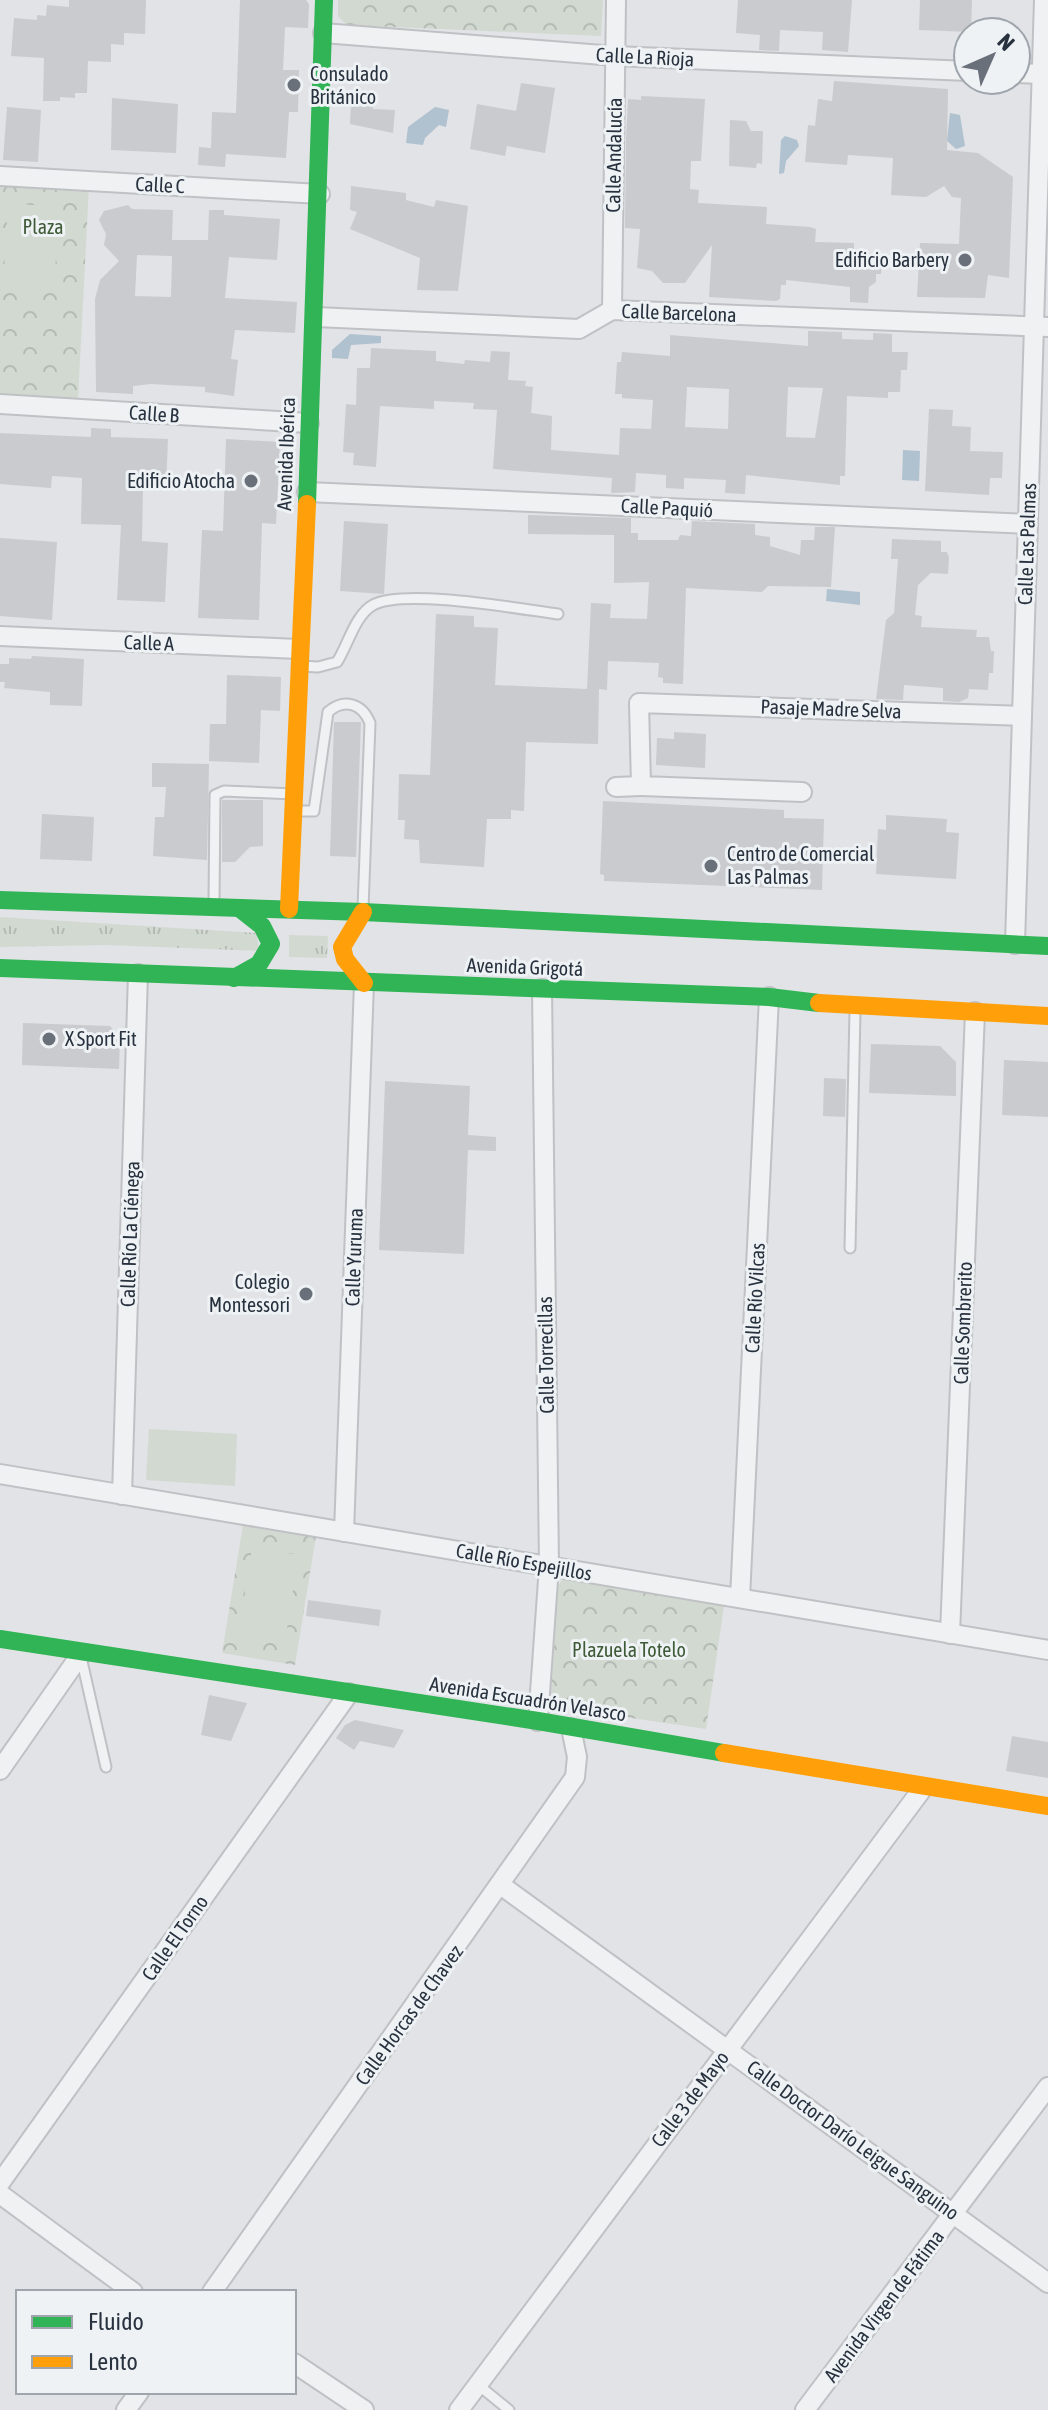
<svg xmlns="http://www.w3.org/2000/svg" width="1048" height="2410" viewBox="0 0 1048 2410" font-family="'Asap Condensed',sans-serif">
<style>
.grass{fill:url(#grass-tufts)}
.park{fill:url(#park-crowns)}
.pitch{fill:#d2d9d1}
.water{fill:#b0c1d0}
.building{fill:#c9cbce;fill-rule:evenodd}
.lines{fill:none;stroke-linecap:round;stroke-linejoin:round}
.lane-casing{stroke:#bfc1c4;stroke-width:13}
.street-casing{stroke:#bfc1c4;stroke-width:22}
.lane{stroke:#f0f1f2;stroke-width:9}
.street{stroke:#f0f1f2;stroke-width:18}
.fast{stroke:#30b455;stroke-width:18}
.slow{stroke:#ff9f0a;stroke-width:18}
.poi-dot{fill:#697079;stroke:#eef2f5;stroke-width:3}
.labels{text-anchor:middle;stroke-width:6;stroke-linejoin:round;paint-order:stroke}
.street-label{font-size:20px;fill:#28323e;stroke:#eef2f5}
.poi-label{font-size:20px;fill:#28323e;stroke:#eef2f5;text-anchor:start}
.park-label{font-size:20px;fill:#3f5a36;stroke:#eef2f5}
</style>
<defs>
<pattern id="grass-tufts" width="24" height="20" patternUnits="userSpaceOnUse" patternTransform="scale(2)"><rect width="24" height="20" fill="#d2d9d1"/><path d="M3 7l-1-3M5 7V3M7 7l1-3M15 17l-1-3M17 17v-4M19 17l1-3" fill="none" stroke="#b4bbb4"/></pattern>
<pattern id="park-crowns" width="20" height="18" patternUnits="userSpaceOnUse" patternTransform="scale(2)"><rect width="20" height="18" fill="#d2d9d1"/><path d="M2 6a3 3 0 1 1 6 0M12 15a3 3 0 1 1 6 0" fill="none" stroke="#b4bbb4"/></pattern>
</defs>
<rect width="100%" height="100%" fill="#e1e3e6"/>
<g class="grass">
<path d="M0,917l256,16 4,18 -152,-6 -108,2z"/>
<path d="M289,935l39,1 -1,22 -38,-1z"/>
</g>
<g class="park">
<path d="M338,0h265l-2,36 -254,-11 -9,-9z"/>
<path d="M0,181l89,5 -11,213 -78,-3z"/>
<path d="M243,1525l73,11 -21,129 -73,-12z"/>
<path d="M564,1577l161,22 -19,130 -142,-21 -13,-15 7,-107z"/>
</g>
<g class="pitch">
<path d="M8,203l51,4 -5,83 -51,-3z"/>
<path d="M149,1429l88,5 -2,52 -89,-6z"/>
<path d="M252,1547l47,8 -14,85 -46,-8z"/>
</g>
<g class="water">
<path d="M435,107l14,3 -3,17 -7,-2 -14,13 -2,7 -17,-2 2,-16z"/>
<path d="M950,113l10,2 5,31 -9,3 -9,-8z"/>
<path d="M785,136l12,4 2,6 -13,15 -2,12 -5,1 2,-34z"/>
<path d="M350,334l31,2v7l-30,2 -3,14 -16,-1v-8z"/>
<path d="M903,450l17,1 -1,30 -17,-1z"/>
<path d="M827,589l33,3v13l-34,-4z"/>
</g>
<g class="building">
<path d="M69,0h77l-1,34 -21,-1v12l-13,-1v18l-23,-1 -1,32h-12v5l-15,-1v4h-17l1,-43 -33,-2 3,-38 23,2v-5l9,1 1,-11 22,2z"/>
<path d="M240,0h66l3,4 -1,24 -23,-1 -2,43h16l-1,42h-9l-3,46 -60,-4 -1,13 -27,-2 1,-18 12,1 1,-36 24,1z"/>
<path d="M738,0h114l-4,52 -26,-2 1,-18 -43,-2 -1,21 -20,-1 1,-15 -24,-2z"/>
<path d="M920,0h52l-1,32 -52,-2z"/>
<path d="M834,81l114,8 -1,61 31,3 35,24 -4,101 -21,-3 -3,23 -68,-1 3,-54 39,1 2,-46 -9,-1 -8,-11 -18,11 -35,-2 2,-37 -45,-3 -1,10 -42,-3 3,-37 7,1 3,-27 14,2z"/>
<path d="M521,83l34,5 -10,65 -38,-7 -2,10 -35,-7 7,-45 39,7z"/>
<path d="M641,96l64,3 -4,62h-10l-1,28 9,1 -1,13 69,4 -1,17 44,3 6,2 -1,13 39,1v8l28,4 -1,19h-5v8l-7,5 -1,16 -18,-1v-15l-64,-7v5h-5l-1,14 -4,2 -67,-4 3,-52 -27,38h-22l-11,-12 -15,-3 3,-39 -15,-1 1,-89 2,-40 13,1z"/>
<path d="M112,98l66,6 -2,49 -65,-3z"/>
<path d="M351,101l22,2v6l22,1 -2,23 -43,-9z"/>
<path d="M7,107l34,3 -3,52 -35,-2z"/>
<path d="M730,120l16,1 5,10h12l-1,33 -5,-1 -1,5 -27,-2z"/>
<path d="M351,186l55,7v7l28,7 2,-7 32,6 -10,85 -41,-1 3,-32 -70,-29 7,-17 -7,-2z"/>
<path d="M128,205l4,4 41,1 -1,30h36l1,-30h15v5l56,4 -3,41 -48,-3 -4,41 72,4 -2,31 -60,-3 -4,29 7,1 -4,36 -29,-4v-5l-54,-3 -18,2v8l-37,-2 -1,-93 5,-19 19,-19 -15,-16 2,-11 -7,-14 5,-9zM137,255l35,1 -1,41 -36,-1z"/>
<path d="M808,331l34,1v7l31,1v-7l19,1v18h16l-1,18h-6l-1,22h-12v6l-41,-2 -2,80h-5v9l-94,-10 -1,19 -20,-1 1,-13 -42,-2v11l-18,-1v-13l-30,-2 -1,19 -24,1 1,-15 -119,-9 4,-59 -24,-1 1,-6 -40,-2v8l-54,-3 -4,61 -23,-2 1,-12 -11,-1 3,-48 10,1 1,-37h13l1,-20 65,3v10l28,3 1,-4 25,2 1,-11 19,1 -2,28 18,1 -1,5 8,1 -2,26 21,3 -1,34 68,5 1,-27 31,1 2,-29 -31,-2v-4h-7l2,-32h4l1,-10 48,4v-21l138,11zM687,387l42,2 -1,40 -43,-2zM788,387l35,1 -8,50 -29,-1z"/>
<path d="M929,409l24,1 -1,16 19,1 -1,24 33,1 -1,26h-12l-1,17 -64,-4z"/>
<path d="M91,428l20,1v8l57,2 -2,48 -23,-1 -1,55 26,2 -3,59 -48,-2 4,-75 -40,-1 1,-46 -30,-2 -1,12 -51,-4v-51l91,4z"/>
<path d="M226,439l54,3 -4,82 -14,-1 -3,97 -61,-2 4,-88 21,1z"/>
<path d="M528,515l103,3v15h7v7h40l2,-5 11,1 1,-15 63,3v11l15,2v9l30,9 1,-15h13l1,-13h20l-4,60 -63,-1 -6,6 -76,-4 -3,96 -20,-1v-5l-5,-1 1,-14 -51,-2 -1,29 -8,-1 -1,55 -72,-2 -2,69 -13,-1v9h-24l-3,48 -64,-4 -1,-23 -15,-1 1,-19h-7l1,-46 31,1 6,-161 38,2v11l24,1 -3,57 92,4 4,-86 20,1 -1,14 37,1 2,-37 -35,1v-48l-86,-1z"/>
<path d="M344,521l44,3 -4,70 -44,-3z"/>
<path d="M0,538l57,4 -5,78 -52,-4z"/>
<path d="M892,539l49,2v11h6l2,6 -1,16 -17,-1 -13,12 -3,30 7,1 -1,11 56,3 -1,7h13l2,14h3l-1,22h-4l-1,17 -19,-1 -1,9 -9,4 -16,-1v-13l-39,-3 -1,15 -27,-1 10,-79 8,-7 4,-54h-7z"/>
<path d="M32,656l52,3 -2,47 -32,-1v-13l-46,-4 1,-6h-5v-18h9v-6l22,1z"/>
<path d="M227,675l54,2 -1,34 -19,-1 -2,53 -50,-2 1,-37h16z"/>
<path d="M334,722h27l-5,135 -26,-1z"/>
<path d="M674,732l32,2 -1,34 -49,-3 1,-27 17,1z"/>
<path d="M152,763l57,1 -2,96 -54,-4 2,-39h9l2,-30h-14z"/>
<path d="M222,800h41v46l-13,1 -15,15h-13z"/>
<path d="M603,801l181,9v8l40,1 -2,71 -218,-9v-6l-4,-1z"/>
<path d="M42,814l52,3 -2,44 -52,-2z"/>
<path d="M886,815l61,4 -1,13 13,1 -3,46 -80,-5 2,-45 8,1z"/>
<path d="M23,1023l87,3 10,11 -1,32 -97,-4z"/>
<path d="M871,1044l69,2 16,16v34l-87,-3z"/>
<path d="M1004,1060l44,2v55l-46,-2z"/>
<path d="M824,1078l22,1 -1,38 -22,-1z"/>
<path d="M385,1081l85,5 -2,49 28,2v14l-28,-1 -4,104 -85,-4z"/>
<path d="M308,1600l73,10 -2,16 -73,-10z"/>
<path d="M209,1695l38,8 -16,38 -30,-6z"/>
<path d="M355,1720l49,10 -10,18 -34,-7 -6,9 -18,-12 9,-13z"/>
<path d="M1012,1736l36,6v36l-42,-7z"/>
</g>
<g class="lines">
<g class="lane-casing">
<g id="lane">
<path d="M301,666l17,1 19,-5c11,-17 18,-47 36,-57 31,-17 147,4 185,9"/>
<path d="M296,811h18l14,-99c16,-14 34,-9 42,11l-7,185"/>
<path d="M214,903l1,-108 9,-4 70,3"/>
<path d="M850,1248l5,-237"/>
<path d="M81,1657l25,110"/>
<path d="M477,2384l32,26"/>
</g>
</g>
<g class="street-casing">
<g id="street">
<path d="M323,33l292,23 353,15"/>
<path d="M1016,73l26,1"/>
<path d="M0,176l320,18"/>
<path d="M612,310l4,-310"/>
<path d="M316,317l263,12 33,-19 436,17"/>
<path d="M0,404l309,19"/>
<path d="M307,492l721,32"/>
<path d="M0,636l298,13"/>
<path d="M616,787l25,-1"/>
<path d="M802,792l-161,-6 -2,-83 383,13"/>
<path d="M1015,944l29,-944"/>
<path d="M0,1474l1048,176"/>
<path d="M122,1495l16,-521"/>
<path d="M344,1532l20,-549"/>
<path d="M740,1598l29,-601"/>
<path d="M950,1634l25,-622"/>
<path d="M538,1721l11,-155 -7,-577"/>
<path d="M0,1770l81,-116"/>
<path d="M502,1886l546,397"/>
<path d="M0,2183l349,-490"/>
<path d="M0,2194l133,98"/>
<path d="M212,2292l363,-515 2,-20 -6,-29"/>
<path d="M294,2363l70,47"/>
<path d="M126,2410l13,-18"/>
<path d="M459,2410l464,-622"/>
<path d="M805,2410l243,-323"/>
</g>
</g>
<use href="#lane" class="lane"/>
<use href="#street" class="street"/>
<g class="fast">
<path d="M307,504l17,-504"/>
<path d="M0,900l363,12 685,34"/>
<path d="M0,968l769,29 50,6"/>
<path d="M234,978l25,-14 12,-20 -9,-18 -23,-18"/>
<path d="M0,1639l538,82 186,32"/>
</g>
<g class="slow">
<path d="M289,909l18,-405"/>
<path d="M363,912l-21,35 3,12 19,24"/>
<path d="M819,1003l229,13"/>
<path d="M724,1753l324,53"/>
</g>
</g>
<g class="poi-dot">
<circle cx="294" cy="85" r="8"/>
<circle cx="965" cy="260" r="8"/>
<circle cx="251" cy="481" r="8"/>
<circle cx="711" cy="866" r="8"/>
<circle cx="49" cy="1039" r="8"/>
<circle cx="306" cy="1294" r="8"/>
</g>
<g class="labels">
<g class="street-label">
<text transform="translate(645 57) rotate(3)" y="7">Calle La Rioja</text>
<text transform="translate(614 155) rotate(-89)" y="7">Calle Andalucía</text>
<text transform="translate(160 185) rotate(3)" y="7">Calle C</text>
<text transform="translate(679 313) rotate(2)" y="7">Calle Barcelona</text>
<text transform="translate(154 414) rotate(4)" y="7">Calle B</text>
<text transform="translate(286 454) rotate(-88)" y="7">Avenida Ibérica</text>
<text transform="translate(667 508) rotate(3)" y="7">Calle Paquió</text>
<text transform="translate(1027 544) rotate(-88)" y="7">Calle Las Palmas</text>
<text transform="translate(149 643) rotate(2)" y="7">Calle A</text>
<text transform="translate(831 709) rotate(2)" y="7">Pasaje Madre Selva</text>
<text transform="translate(525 967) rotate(2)" y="7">Avenida Grigotá</text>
<text transform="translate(130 1234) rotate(-88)" y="7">Calle Río La Ciénega</text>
<text transform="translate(354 1257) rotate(-88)" y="7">Calle Yuruma</text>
<text transform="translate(755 1298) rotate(-87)" y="7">Calle Río Vilcas</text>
<text transform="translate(963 1323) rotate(-88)" y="7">Calle Sombrerito</text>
<text transform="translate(546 1355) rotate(-91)" y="7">Calle Torrecillas</text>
<text transform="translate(524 1562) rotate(10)" y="7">Calle Río Espejillos</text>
<text transform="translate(528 1699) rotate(9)" y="7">Avenida Escuadrón Velasco</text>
<text transform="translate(175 1938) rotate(-55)" y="7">Calle El Torno</text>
<text transform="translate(409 2015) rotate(-54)" y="7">Calle Horcas de Chavez</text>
<text transform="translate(690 2099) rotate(-53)" y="7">Calle 3 de Mayo</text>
<text transform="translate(853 2140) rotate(36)" y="7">Calle Doctor Darío Leigue Sanguino</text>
<text transform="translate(884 2306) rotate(-53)" y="7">Avenida Virgen de Fátima</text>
</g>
<g class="poi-label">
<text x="310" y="81">Consulado<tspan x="310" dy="23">Británico</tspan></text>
<text x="949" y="267" text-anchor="end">Edificio Barbery</text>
<text x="235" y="488" text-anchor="end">Edificio Atocha</text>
<text x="727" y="861">Centro de Comercial<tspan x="727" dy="23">Las Palmas</tspan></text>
<text x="65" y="1046">X Sport Fit</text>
<text x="290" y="1289" text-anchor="end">Colegio<tspan x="290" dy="23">Montessori</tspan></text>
</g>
<g class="park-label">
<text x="43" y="234">Plaza</text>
<text x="629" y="1657">Plazuela Totelo</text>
</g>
</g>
<rect x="16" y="2290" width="280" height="104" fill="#eef2f5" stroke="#9fa5ac" stroke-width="2"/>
<rect x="32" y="2316" width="40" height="12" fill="#30b455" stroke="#9fa5ac" stroke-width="2"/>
<text x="88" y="2330" font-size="24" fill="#28323e">Fluido</text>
<rect x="32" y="2356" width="40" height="12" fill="#ff9f0a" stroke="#9fa5ac" stroke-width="2"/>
<text x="88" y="2370" font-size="24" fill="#28323e">Lento</text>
<g transform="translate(992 56) rotate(45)"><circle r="38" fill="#eef2f5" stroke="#9fa5ac" stroke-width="2"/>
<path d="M0-6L14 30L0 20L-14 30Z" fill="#697079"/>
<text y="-12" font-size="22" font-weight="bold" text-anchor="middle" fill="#28323e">N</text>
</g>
</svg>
